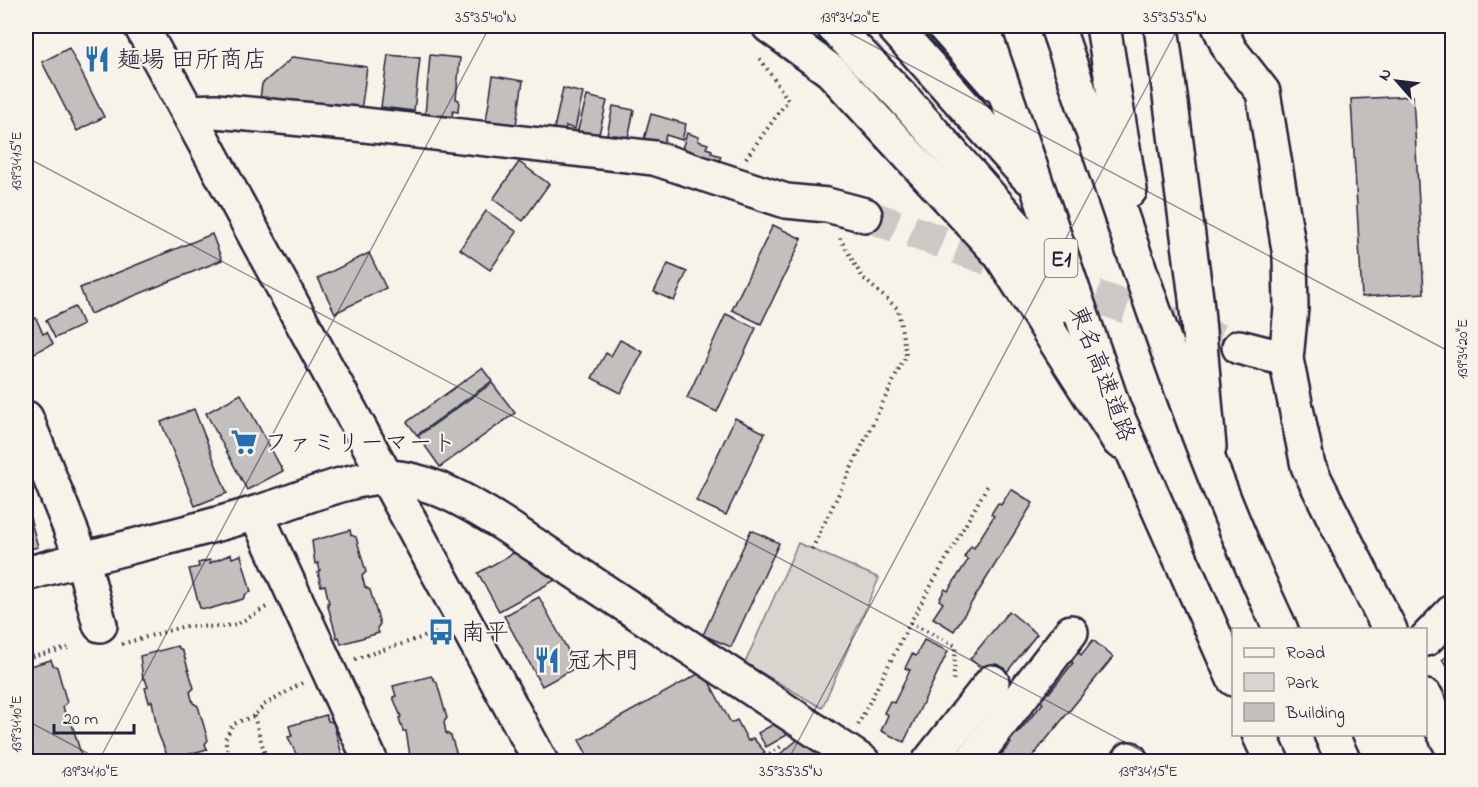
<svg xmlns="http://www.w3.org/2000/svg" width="1478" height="787" viewBox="0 0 1478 787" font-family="'Indie Flower','Klee One',sans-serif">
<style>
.green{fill:#d8d5cf;stroke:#7d7c85;stroke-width:1.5}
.building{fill:#c2bfbd;stroke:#22223b;stroke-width:1.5}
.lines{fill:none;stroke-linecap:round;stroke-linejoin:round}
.minor-tunnel{stroke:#ccc9c5;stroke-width:33;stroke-dasharray:33 16;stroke-linecap:butt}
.minor-casing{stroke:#22223b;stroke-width:38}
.highway-casing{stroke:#22223b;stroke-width:38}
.path{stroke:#22223b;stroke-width:4;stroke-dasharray:1.5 4.5;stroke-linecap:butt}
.minor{stroke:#f7f3e8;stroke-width:33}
.highway{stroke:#f7f3e8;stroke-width:33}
.ticks{fill:none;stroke:#22223b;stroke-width:1.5;stroke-opacity:0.45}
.labels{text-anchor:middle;stroke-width:4.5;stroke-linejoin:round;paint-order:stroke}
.shield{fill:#f7f3e8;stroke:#62616f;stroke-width:1.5}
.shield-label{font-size:22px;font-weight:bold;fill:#22223b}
.poi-label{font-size:24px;fill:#22223b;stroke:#f7f3e8;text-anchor:start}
.street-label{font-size:24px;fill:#22223b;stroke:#f7f3e8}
.neatline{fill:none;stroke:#22223b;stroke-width:2}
.ticks-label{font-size:15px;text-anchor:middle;fill:#22223b}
</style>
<rect width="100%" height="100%" fill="#f7f3e8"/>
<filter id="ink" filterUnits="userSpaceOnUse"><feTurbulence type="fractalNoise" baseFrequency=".0167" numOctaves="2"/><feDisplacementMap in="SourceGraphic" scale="12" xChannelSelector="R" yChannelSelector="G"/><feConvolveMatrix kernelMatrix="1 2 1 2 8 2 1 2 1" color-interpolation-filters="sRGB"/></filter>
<g filter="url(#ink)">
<path class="green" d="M798,543l81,35 -57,130 -77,-45z"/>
<g class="building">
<path d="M69,48l35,69 -27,14 -35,-69z"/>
<path d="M388,55l32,3 -6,53 -33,-4z"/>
<path d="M430,55l30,3 -4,41 3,1 -1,12 -5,-1 -1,6 -27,-2z"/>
<path d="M293,57l74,10 -6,44 -101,-12 2,-15z"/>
<path d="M493,76l30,5 -7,44 -30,-4z"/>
<path d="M563,88l20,5 -8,36 -9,-3 -2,10 -11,-3z"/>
<path d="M587,96l20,5 -9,37 -21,-5z"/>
<path d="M1413,96l11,197 -62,4 -11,-198z"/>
<path d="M613,106l21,4 -7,33 -21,-4z"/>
<path d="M651,114l35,10 -4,16 -16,-5 -4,13 -19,-5z"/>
<path d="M687,133l12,4 -1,4 10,3 -2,4 6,2 -1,3 10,3 -4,11 -37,-12z"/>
<path d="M519,162l30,22 -26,37 -30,-22z"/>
<path d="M486,211l31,21 -27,38 -30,-21z"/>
<path d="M773,225l29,14 -41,85 -29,-14z"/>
<path d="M212,234l10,26 -132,54 -10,-26z"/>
<path d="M369,253l17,35 -51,25 -17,-35z"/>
<path d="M668,264l19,8 -13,29 -20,-9z"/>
<path d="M75,307l8,18 -28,13 -9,-18z"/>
<path d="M726,314l30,14 -39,84 -30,-14z"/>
<path d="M36,318l7,16 4,-2 6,12 -27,13v-35z"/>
<path d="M620,340l23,12 -22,41 -29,-15 14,-25 5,3z"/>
<path d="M482,368l10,13 -75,54 -10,-13z"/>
<path d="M492,383l23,30 -75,54 -22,-31z"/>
<path d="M241,394l42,77 -36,19 -41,-77z"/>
<path d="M194,409l33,84 -32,13 -34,-84z"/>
<path d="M735,418l30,15 -39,82 -30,-14z"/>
<path d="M1011,489l22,14 -79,128 -21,-13 10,-15 -4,-3 6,-11 3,2 20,-31 -4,-3 7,-11 3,2 20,-32 -3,-2 7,-11 3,2z"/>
<path d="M26,503l12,44 -12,3z"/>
<path d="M350,530l1,5 5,2 10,35 -4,4 3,11 5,3 10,34 -3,4 2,5 -38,11 -2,-7 -2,1 -10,-35h2l-4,-18 -4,1 -3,-14 2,-2 -2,-7 -3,1 -3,-23z"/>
<path d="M751,530l28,13 -48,104 -28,-12z"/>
<path d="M517,551l40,28 -58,32 -21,-38z"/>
<path d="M231,554l1,4 9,-3 10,37 -5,2 -3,5 -34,10 -9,-1 -11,-39 10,-2 -1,-4 12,-3v3z"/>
<path d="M539,597l38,70 -35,19 -38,-70z"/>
<path d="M1009,611l28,23 -38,48 -29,-23z"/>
<path d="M924,640l24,11 -44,91 -23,-11 7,-16 -4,-2 6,-12 4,2 16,-33 -5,-2 7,-14 4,2z"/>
<path d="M1093,640l20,17 -85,105h-33l16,-19 -4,-3 7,-9 3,3 26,-31 -4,-3 7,-9 3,2 24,-30 -2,-2 7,-9 3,3z"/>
<path d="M177,646l6,6 11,36 -4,4 3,11 5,3 10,34 -3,4 2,5 -38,11 -11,-27 -6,-32 -3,1 -4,-14 3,-1 -3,-8h-2l-3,-23z"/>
<path d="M1452,647v25l-10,-12 10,-8 -3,-3z"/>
<path d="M51,660l2,5 4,2 10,36 -4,3 3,12 5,3 10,33 -2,8h-44l-4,-15 -5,-32v-48z"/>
<path d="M698,674l9,4 24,45 6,-3 11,21 5,-3 12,14 -15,10h-26l-2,-3 -5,3h-126l-12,-22z"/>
<path d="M431,676l6,7 10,35 -3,4 2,11 5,3 8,26h-48l-5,-31h-3l-4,-13 2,-1 -8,-20 3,-1 -3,-10z"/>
<path d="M326,715l2,6 5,1 10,36 -4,4h-44l2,-6 -9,-19 4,-1 -3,-10z"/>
<path d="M779,721l8,14 -21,12 -8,-14z"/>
<path d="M800,738l31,21 -3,3h-49l-4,-4z"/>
</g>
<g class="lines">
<path class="minor-tunnel" d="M865,215l374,132"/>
<g class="minor-casing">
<g id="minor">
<path d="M141,26l400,736"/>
<path d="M769,26l62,45 169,183 119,187"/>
<path d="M1161,26l35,272 13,149"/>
<path d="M1219,26l11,24 33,42 27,164 1,52 -5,51 22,107 82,164"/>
<path d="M188,112l28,-1 140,13 298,34 132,43 41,4 38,10"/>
<path d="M1239,347l47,12"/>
<path d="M26,418l56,140 18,67"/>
<path d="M256,513l115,249"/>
<path d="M26,574c77,-22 156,-38 233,-62 35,-10 91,-35 127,-35 42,1 82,25 117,47l360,238"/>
<path d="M1426,639l26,-27"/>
<path d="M1426,697l26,51"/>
<path d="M929,762l63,-80"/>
<path d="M971,762l100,-130"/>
<path d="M1128,762l2,-3"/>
</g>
</g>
<g class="highway-casing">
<g id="highway">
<path d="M833,26l69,71 119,135 39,74"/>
<path d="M893,26l134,150"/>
<path d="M944,26l52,59"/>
<path d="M982,26l132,383 120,270"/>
<path d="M1057,26c70,202 132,409 224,604"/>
<path d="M1103,26l27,164"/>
<path d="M1259,734l13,28"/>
<path d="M1331,734l13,28"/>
</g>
</g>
<g class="path">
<path d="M746,158l42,-58 -29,-43"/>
<path d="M812,549l94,-194 -8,-46 -36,-32 -22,-39"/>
<path d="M910,623l46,23 -3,38"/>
<path d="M122,644l63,-18 36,1 17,-3 30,-18"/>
<path d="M26,658l42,-10"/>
<path d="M355,659l81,-26"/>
<path d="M254,716l13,46"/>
<path d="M858,725l52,-102 79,-140"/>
<path d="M26,758v4"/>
<path d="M222,762l8,-3 -5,-20 8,-15 21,-8 10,-11 38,-22"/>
<path d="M760,762l23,-17"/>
</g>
<use href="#minor" class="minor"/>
<use href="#highway" class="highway"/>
</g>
</g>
<path class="ticks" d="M836,26l616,327M26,157l1136,605M26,720l78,42M98,762l392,-736M787,762l392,-736"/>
<defs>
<g id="restaurant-bare" transform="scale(2.07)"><path d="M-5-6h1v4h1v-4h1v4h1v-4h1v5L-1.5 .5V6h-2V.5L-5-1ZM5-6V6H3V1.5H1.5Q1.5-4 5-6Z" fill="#1f6fb2" stroke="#f7f3e8" stroke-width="2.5" paint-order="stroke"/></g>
<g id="supermarket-bare" transform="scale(2.07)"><path d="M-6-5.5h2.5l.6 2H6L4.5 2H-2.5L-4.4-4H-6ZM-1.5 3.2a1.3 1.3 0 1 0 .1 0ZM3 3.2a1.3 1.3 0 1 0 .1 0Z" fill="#1f6fb2" stroke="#f7f3e8" stroke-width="2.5" paint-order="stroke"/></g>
<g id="bus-bare" transform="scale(2.07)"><path d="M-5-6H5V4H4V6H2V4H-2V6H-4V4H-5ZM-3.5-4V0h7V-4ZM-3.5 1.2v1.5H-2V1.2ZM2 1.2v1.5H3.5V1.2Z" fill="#1f6fb2" stroke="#f7f3e8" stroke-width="2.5" paint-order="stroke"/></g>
</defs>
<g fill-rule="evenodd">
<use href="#restaurant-bare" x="97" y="59"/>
<use href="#supermarket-bare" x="244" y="442"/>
<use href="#bus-bare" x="441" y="632"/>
<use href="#restaurant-bare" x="547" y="660"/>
</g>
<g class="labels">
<rect class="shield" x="1044.5" y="239" width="33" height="38" rx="4.5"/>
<g class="shield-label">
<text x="1061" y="266">E1</text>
</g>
<g class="poi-label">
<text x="117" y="67">麺場 田所商店</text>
<text x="264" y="450">ファミリーマート</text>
<text x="461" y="640">南平</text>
<text x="567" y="668">冠木門</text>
</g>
<g class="street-label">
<text transform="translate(1103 373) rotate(69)" y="8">東名高速道路</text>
</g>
</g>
<rect width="1478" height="787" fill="none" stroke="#f7f3e8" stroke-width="66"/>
<rect x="1232" y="628" width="195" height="108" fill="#f7f3e8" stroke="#a29fa3" stroke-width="1.5"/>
<rect x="1244" y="648" width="30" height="9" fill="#f7f3e8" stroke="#a29fa3" stroke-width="1.5"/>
<text x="1286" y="658" font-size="18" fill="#22223b">Road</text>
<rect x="1244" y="673" width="30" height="18" fill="#d8d5cf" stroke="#a29fa3" stroke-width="1.5"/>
<text x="1286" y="688" font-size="18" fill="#22223b">Park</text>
<rect x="1244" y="703" width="30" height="18" fill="#c2bfbd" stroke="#a29fa3" stroke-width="1.5"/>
<text x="1286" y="718" font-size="18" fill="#22223b">Building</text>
<g transform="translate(1397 81) rotate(298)" stroke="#f7f3e8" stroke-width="4.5" paint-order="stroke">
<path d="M0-4.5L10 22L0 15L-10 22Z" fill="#22223b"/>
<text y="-9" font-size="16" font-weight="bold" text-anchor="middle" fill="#22223b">N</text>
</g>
<path d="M54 724v9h80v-9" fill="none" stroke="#22223b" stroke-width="3"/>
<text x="63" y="724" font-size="18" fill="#22223b" stroke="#f7f3e8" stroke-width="4.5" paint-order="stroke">20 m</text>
<rect x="33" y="33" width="1412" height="721" class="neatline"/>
<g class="ticks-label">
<text x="486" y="22">35°35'40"N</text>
<text x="850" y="22">139°34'20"E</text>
<text x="1175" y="22">35°35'35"N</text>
<text transform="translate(16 161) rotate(-90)" y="5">139°34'15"E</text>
<text transform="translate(1462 349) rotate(-90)" y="5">139°34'20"E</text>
<text transform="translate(16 724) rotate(-90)" y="5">139°34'10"E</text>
<text x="90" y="776">139°34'10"E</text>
<text x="791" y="776">35°35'35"N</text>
<text x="1148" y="776">139°34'15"E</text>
</g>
</svg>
